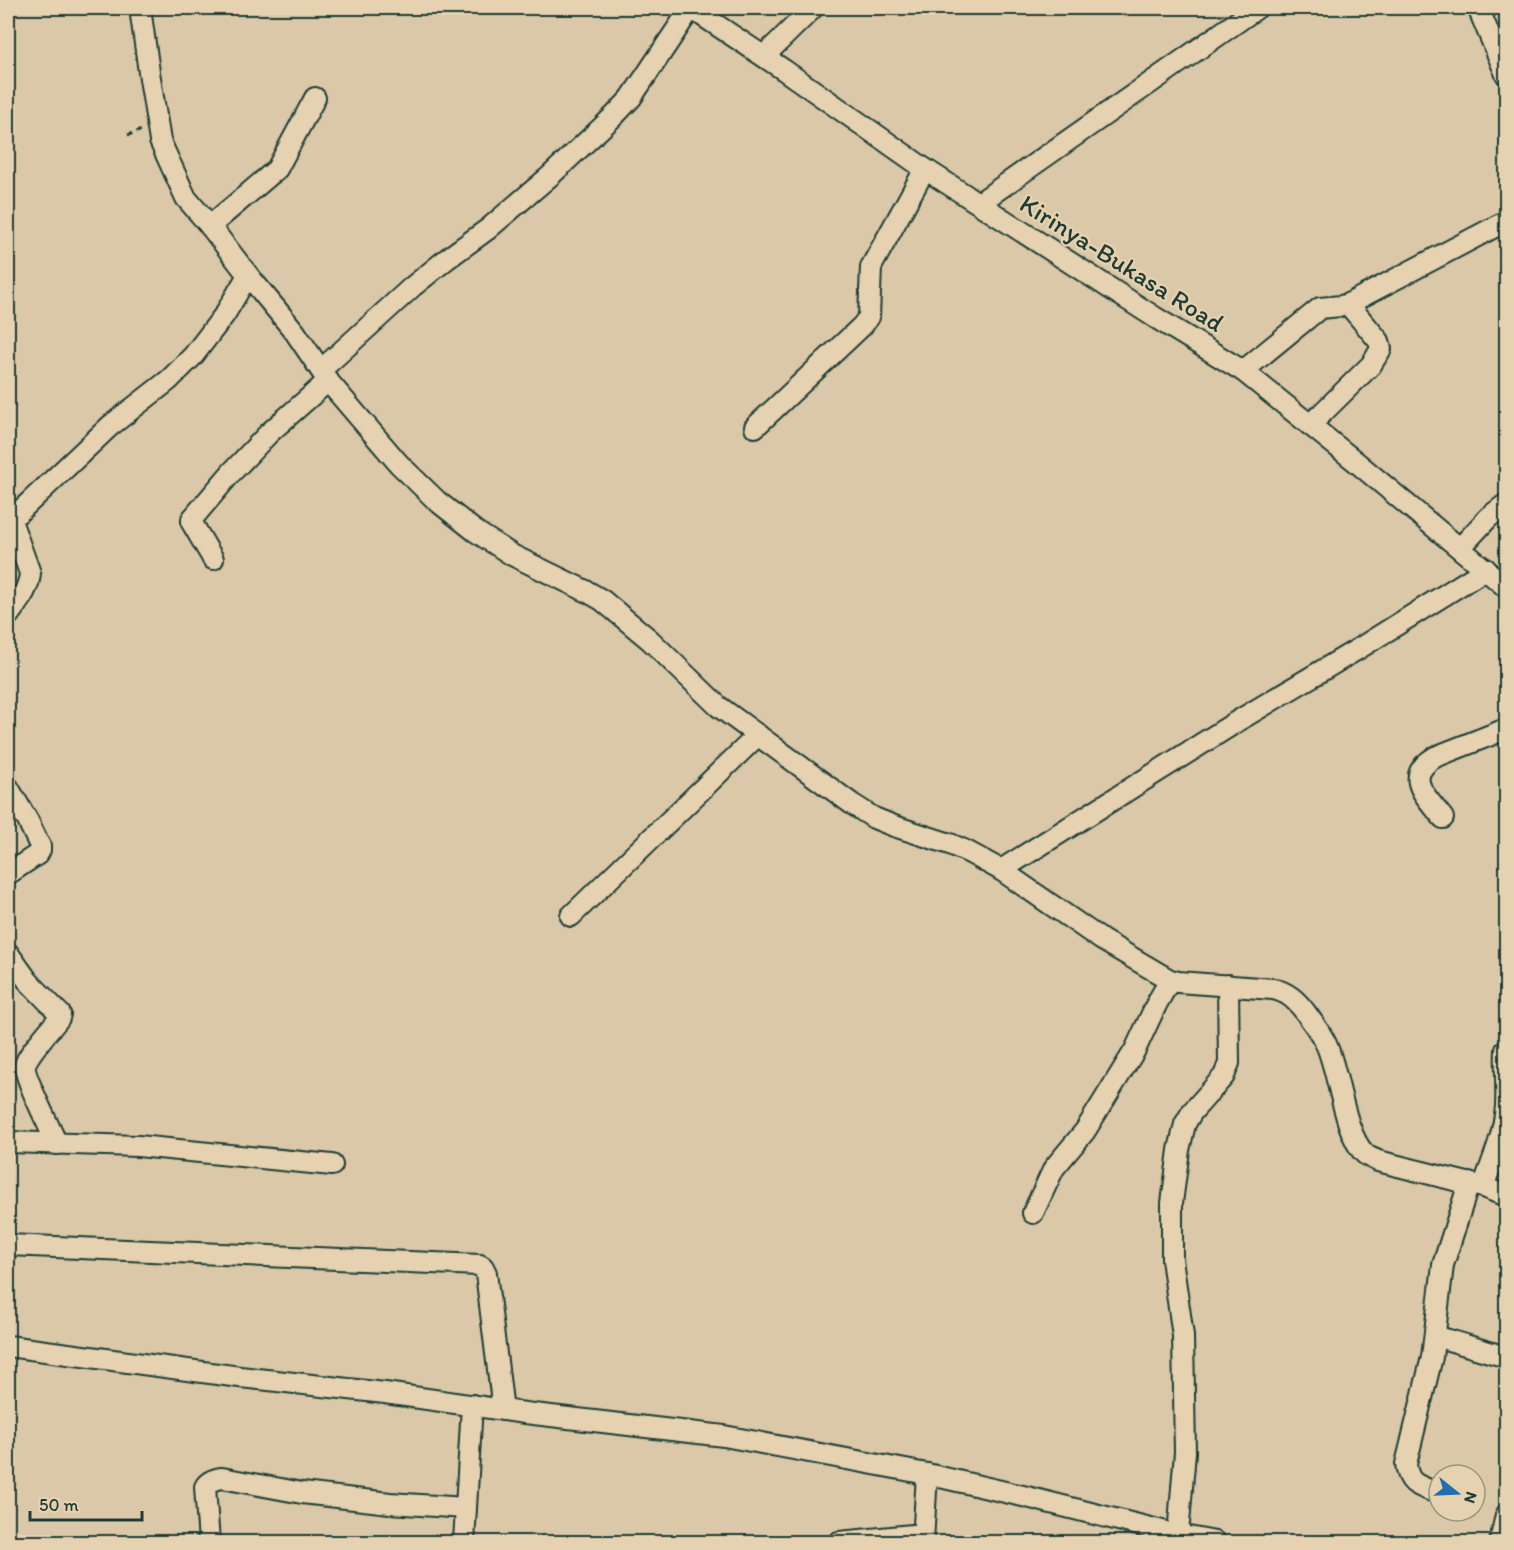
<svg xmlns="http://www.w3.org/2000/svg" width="1514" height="1550" viewBox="0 0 1514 1550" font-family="Itim,sans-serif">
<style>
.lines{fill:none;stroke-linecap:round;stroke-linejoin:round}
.minor-casing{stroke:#1f3d34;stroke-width:24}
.path{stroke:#1f3d34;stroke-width:3;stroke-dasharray:4.5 4.5;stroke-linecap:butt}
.minor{stroke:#e6d1b0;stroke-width:20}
.labels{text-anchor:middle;stroke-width:4.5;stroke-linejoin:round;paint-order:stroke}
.street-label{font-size:26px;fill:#1f3d34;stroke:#e6d1b0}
</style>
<rect width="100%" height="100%" fill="#dac8a8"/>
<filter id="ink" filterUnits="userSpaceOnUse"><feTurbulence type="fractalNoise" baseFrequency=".0167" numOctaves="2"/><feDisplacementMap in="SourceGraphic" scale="12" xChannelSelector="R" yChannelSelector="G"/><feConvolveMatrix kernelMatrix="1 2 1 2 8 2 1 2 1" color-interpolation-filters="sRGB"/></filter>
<g filter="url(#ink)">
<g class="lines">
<g class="minor-casing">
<g id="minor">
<path d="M140,8l9,64 11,69 26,57 24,28 38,49 47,57 33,49 71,83 38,37 38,30 37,24 76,37 14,8 48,40 68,66 134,98 22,14 20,8 56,18 18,8 33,18 101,70 68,40 8,2 95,7c15,3 24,12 33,24 7,10 15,20 20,31 13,28 18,90 39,110 3,3 9,5 13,7l105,26 23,9"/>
<path d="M691,8l93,62 141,99 231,149 87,53 112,90 151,126"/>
<path d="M1478,8l28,66"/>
<path d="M764,56l49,-48"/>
<path d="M979,203l278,-195"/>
<path d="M210,226l67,-57 38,-71"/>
<path d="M321,370l91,-83 36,-29 40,-29 62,-53 65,-61 16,-17 60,-90"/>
<path d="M1243,371l77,-63 21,-2 7,-2 158,-83"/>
<path d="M1310,425l61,-60 10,-16 -2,-8 -31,-37"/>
<path d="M755,427l107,-101 7,-9 2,-50 54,-98"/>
<path d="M8,515l10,-2 92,-87 59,-46 24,-24 32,-42 23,-39"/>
<path d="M1460,548l29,-31 17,-13"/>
<path d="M213,559l-21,-36v-4l39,-46 38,-40 59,-52"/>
<path d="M8,616c9,-13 21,-26 22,-43l-21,-58"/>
<path d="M8,787l20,34 12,25v4l-2,4 -30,20"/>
<path d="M1443,818c-17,-22 -41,-41 -8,-61l71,-28"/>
<path d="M1001,870l240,-151 122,-73 123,-77"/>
<path d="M571,916l187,-181"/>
<path d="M8,953l20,28 32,33 -1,4c-8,11 -31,35 -34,47 -2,10 26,65 32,79"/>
<path d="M8,1142l130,4 194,19"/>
<path d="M1483,1187c10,-27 21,-53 23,-81 1,-19 -1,-38 0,-56"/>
<path d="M1033,1213l21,-45 31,-37 50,-81 22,-47 13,-23"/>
<path d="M8,1245l472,20 3,2 3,6 17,137"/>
<path d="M1435,1336l71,21"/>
<path d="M8,1346l232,31 145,16 140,20 199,23 203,38 100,23 151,38 37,7"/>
<path d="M1432,1491c-17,-6 -24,-9 -26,-27l26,-107 11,-92 26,-82"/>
<path d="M209,1542l-4,-55c3,-6 10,-8 17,-9l80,15 88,10 76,5"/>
<path d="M464,1542l8,-137"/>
<path d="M839,1542l84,-8"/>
<path d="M923,1542l4,-68"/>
<path d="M1179,1542l-1,-7 7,-83 -2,-116 -11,-77v-56l7,-53 6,-26 7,-12 32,-36 5,-13 -1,-78"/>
<path d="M1500,1542l6,-27"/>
</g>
</g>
<path class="path" d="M128,135l14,-5"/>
<use href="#minor" class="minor"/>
</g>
</g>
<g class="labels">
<g class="street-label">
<text transform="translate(1122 263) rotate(32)" y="9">Kirinya-Bukasa Road</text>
</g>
</g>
<rect width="1514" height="1550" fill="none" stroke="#e6d1b0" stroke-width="30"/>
<rect x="15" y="15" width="1484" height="1520" fill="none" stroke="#1f3d34" stroke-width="2" filter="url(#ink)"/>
<g transform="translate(1457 1493) rotate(108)"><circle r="28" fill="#e6d1b0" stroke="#96967e" stroke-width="1.5"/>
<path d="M0-4.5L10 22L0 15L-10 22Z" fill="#1f6fb2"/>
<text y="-9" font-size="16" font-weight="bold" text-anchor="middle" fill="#1f3d34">N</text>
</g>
<path d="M30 1511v9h112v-9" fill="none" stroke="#1f3d34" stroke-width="3"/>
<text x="39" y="1511" font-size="18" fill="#1f3d34" stroke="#e6d1b0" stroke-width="4.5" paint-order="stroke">50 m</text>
</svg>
